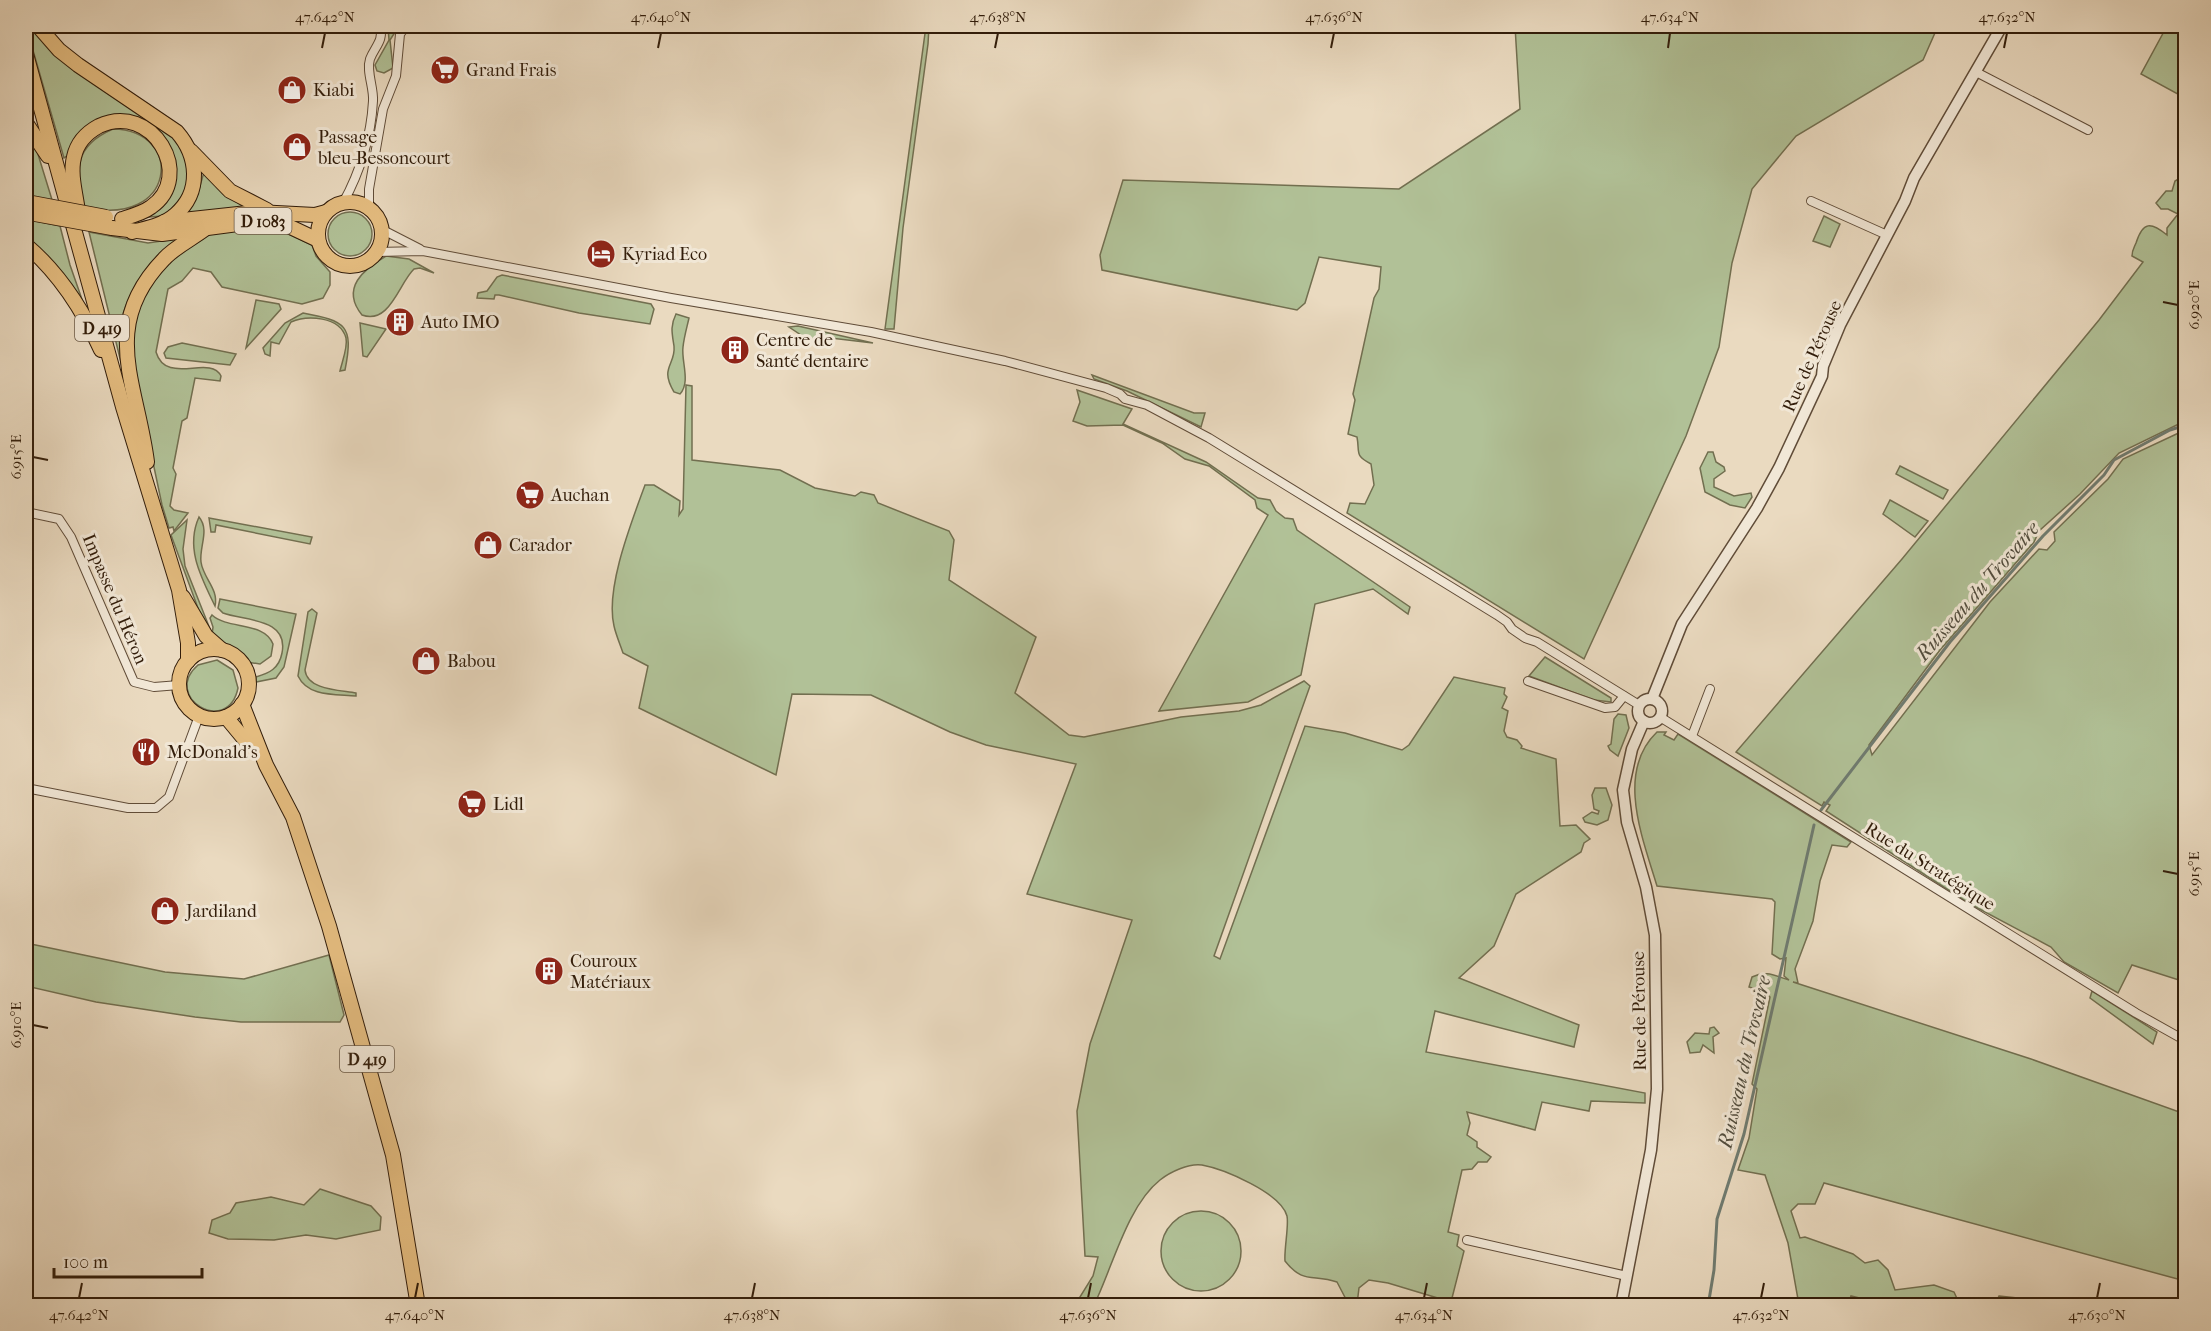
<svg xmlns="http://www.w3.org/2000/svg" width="2211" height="1331" viewBox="0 0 2211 1331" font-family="'IM FELL French Canon',serif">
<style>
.green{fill:#b1c197;stroke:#726f50;stroke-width:1.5}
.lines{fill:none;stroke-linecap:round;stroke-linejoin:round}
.stream{stroke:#6f7b70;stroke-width:3}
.minor-casing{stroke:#604c38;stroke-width:10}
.tertiary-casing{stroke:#604c38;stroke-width:13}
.primary-casing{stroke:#321d0a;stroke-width:16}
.minor{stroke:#f1e7d6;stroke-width:8}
.tertiary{stroke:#f1e7d6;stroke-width:10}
.primary{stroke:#e5bd80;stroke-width:14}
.primary-bridge-casing{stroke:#321d0a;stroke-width:16;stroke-linecap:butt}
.primary-bridge{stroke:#e5bd80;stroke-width:14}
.ticks{fill:none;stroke:#321d0a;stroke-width:2}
.labels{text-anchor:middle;stroke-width:6;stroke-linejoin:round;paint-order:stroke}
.shield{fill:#f1e7d6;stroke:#6b5a47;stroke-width:1.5}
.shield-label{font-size:16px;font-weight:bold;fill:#321d0a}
.poi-label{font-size:18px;fill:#321d0a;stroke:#f1e7d6;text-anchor:start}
.street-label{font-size:18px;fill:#321d0a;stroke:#f1e7d6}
.water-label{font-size:20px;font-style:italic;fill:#514c3d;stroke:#f1e7d6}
.neatline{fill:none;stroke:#321d0a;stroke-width:2}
.ticks-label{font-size:15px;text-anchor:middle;fill:#321d0a}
</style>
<rect width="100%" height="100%" fill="#eadac0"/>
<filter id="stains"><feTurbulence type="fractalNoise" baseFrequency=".00333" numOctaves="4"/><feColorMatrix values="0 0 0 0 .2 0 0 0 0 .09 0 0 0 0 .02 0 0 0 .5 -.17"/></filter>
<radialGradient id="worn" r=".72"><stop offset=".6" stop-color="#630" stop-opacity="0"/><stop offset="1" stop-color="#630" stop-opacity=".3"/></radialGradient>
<g class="green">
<path d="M26,26h7c27,21 146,106 155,130 9,26 -7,44 -24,60l-17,1 16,-14 7,-50 -49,-37 -57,42z"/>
<path d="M388,26h11l-9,14 3,28 -9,5 -7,-2 -2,-6 14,-25z"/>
<path d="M926,26h3l-1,18 -25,184 -9,101h-9z"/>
<path d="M1515,26h423l-15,34 -127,76 -44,53 -20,74 -13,84 -33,89 -102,223 -237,-146 3,-10 15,1 9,-19 -3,-21c-17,-9 -11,-11 -14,-27l-9,-3 7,-34 -2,-6 21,-96 5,-9 2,-22 -62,-10 -14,46 -8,7 -195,-40 -2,-15 23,-75 276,9 121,-80z"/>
<path d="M2167,26h18v72l-44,-24z"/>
<path d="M113,129c72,1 64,100 -29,78 -8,-37 -11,-61 29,-78z"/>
<path d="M26,132l11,19 16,52 -27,-6z"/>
<path d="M204,172l22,23 19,13 -59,9 12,-24z"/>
<path d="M2185,175v246l-66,32 -39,41 -41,37 -5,11 -94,108 -71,95 3,10 118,-153 49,-53 8,1 8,-9 -1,-9 54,-53 15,-20 62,-29v552l-53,-17 -14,28 -54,-31 -13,-15 -81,-43 -144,-93 4,-6 -6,-3 -2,4 -86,-54 166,-193 197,-239 44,-58 -11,-6c0,-6 2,-8 4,-13 7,-22 15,-21 31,-8v-7l11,-14 -10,-5h-7l-5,-6 10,-12h6l3,-10z"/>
<circle cx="350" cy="234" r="22"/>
<path d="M1824,216l16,8 -10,23 -17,-6z"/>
<path d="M26,219l34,7 10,39 15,43 -59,-65z"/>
<path d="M270,225l42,20 4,11 14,16v13l-7,13 -21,6 -80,-17 -11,-15 -18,-4 -11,13 -14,8 -12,63c10,34 54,2 65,24l-1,5 -25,-3 -8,40 -5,3 -9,47 3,6 -6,32 4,4 14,3 -14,18 -1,-4 -4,1 -7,-23 -31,-147 5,-52 29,-43 47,-30z"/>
<path d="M89,232l59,11 40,-6c-33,25 -67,51 -68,99 0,16 5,34 7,51z"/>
<path d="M386,256l23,3 25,14 -14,-5 -6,1c-15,14 -24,56 -52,46 -22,-27 2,-46 24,-59z"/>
<path d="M502,275l149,29 3,5 -4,15 -71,-11 -80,-18h-4l-1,4 -17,-1 1,-5 9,-2 10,-14z"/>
<path d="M256,300l23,4 2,5 -35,39z"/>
<path d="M303,313c43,8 51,12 42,57l-5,1c2,-9 8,-24 6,-33 -6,-22 -39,-23 -55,-16l-12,22 -8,-2 -1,14 -5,-2 -2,-6 22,-25z"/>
<path d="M676,314l13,4c-2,9 -5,19 -6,29 -2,14 8,35 -3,47l-6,-2c-15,-25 2,-27 0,-46 -2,-13 -4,-20 2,-32z"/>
<path d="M360,323l26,6 -19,28 -4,-1z"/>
<path d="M798,326l75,17 -51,-6 -12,4 -21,-14z"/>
<path d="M182,343l54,11 -6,11 -64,-7 -2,-5 4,-6z"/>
<path d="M1092,375l102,38h11l-4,14 -74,-36 -33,-12z"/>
<path d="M686,385l6,1v74l88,10 35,18 40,8 6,-4 13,3 4,8 71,28 5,9 -5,40 87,57 -21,56 54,42 15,2 97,-20 58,-6 22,-6 43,-24 6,5 -96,270 6,3 85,-233 40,7 57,17 7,-5 45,-68 51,11 -1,6 3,3 -5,11 6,3 -4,20 3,6 10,3 5,6 -1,2 35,11 4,67 16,-1 14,14 -6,4 -3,9 -65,42 -22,52 -35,32 120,47 -5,22 -139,-36 -9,41 219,41v10l-54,-2 -2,10 -47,-9 -7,28 -68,-18 3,11 -3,12 10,7v5l14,10 -4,5h-9l-6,7 -10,1 -14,62 11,3 -2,11 7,5 -13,51 -63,-19 -19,-3 -10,8 -2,16 -8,1 -12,-23c-25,-8 -34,2 -52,-21 -1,-12 4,-35 2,-45 -6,-23 -63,-47 -85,-51 -13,-2 -32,7 -42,15 -33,26 -48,89 -66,125h-19l18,-29 5,-19 -13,-1 -8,-145 13,-67 42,-124 -105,-26 49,-130 -90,-19 -36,-13 -79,-37 -79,-1 -16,81 -137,-67 9,-42 -25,-13c-3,-9 -7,-18 -9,-27 -9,-38 18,-105 31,-141h9l26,16 -1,14 4,-6z"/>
<path d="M1077,390l55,19 -9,15 83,38 52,36 12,2 6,11 9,7 8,1 4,11 113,77 -2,7 -35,-25 -58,15 -14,71 -53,27 -89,9 109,-196 -11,-7 -2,-8 -46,-34 -24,-7 -23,-16 -39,-18 -36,1 -14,-5 7,-19z"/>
<path d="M1708,452h5l3,10 8,5 1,4 -11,8v8l20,9 17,-3 1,4 -7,11 -15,-3 -25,-13 -5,-24z"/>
<path d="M1900,466l48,24 -5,9 -47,-25z"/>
<path d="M1890,500l38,21 -13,16 -32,-23z"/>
<path d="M199,517c11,13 0,30 2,45 2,16 18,27 14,44 -14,-29 -30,-58 -16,-89z"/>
<path d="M209,518l103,19 -2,7 -94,-19 -1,7h-4z"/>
<path d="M187,520l-4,29 2,17 25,63 -8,-10 -31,-84z"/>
<path d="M220,599l76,15 -12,53 -8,11 -20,4v-5c13,-4 23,-8 26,-24 7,-35 -37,-32 -59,-40l-5,-5z"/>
<path d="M312,609l5,4 -12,57c2,20 35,20 51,23v3c-21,-2 -48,1 -58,-20l10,-64z"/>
<path d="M212,615c16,15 52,6 61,29l-2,12 -11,8 -13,-2 -35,-27 1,-8 -3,-9z"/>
<path d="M1545,657l66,41v4l-17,-2 -65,-24z"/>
<path d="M217,660l16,10 5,18c-10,49 -77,9 -40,-23z"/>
<path d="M1618,714l8,1 3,13 -11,28 -8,-6 -2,-4 3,-2 3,-25z"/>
<path d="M1657,732h9l-2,3 10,5 4,-6 173,108 -4,5 -15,-2 -12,36 -7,40 -18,48 3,14 -5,-1 238,77 154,55v167l-361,-98 -9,21h-17l-7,7 9,27 5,-1 48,17 12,9 13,-3 10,10 7,20 39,-5 20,7 6,13h-72l-37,-9 -3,9h-49l-11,-62 -23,-68 -27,-5 11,-32 8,-49 -5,-5 18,-87 -7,-6 -14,-4 3,-10c15,-7 23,-1 37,3l-5,-4 2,-18 -6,1 -8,-5 3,-52 -3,-3 -115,-13c-14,-47 -42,-114 0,-154z"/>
<path d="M1595,788h11l6,17 -4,15 -11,5 -12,-3 -2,-4 9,-6 6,2 1,-3 -5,-2 -2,-14z"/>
<path d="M26,943l139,29 79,7 85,-24 15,60 -4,7h-99l-46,-5 -99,-15 -70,-16z"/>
<path d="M2092,991l65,41 -4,12 -63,-46z"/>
<path d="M1714,1027l5,6 -6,4 1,16 -11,-8 -3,7 -10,1 -3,-11 8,-9 14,1 1,-6z"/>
<path d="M320,1189l51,17 10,11 -1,13 -44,9 -30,-4 -32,5 -46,-1 -19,-6 3,-13 18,-7 6,-10 35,-6 33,8z"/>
<circle cx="1201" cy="1251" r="40"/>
<path d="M1999,1296l37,4 8,5h-49z"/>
</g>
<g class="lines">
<g class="stream">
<path d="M1821,810l129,-168 93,-106 61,-61 10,-15 56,-30 16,-5"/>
<path d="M1708,1306l6,-36 3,-51 27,-85 70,-309"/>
</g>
<g class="minor-casing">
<g id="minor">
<path d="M1976,72l112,58"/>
<path d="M1811,201l76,34"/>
<path d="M343,203c17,-31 28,-67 30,-102 1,-13 -7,-30 -3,-42 5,-13 14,-18 10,-33"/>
<path d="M369,209v-20l14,-80 13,-33 4,-42 6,-8"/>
<path d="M381,229l39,20"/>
<path d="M376,252l47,-1 248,47 200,34 134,29 101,27 14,6 5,5 22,6 62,33 288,177 10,7 5,7 13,9 12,4 102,63"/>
<path d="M26,512l33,7 12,18 63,145 20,5 25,-2"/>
<path d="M1528,681l77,27 10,-1 9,-11"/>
<path d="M1660,717l476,296 50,28"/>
<path d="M1692,736l18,-47"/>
<path d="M26,788l102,20h28l13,-11 30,-81"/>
<path d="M1467,1240l160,36"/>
</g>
</g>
<g class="tertiary-casing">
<g id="tertiary">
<path d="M1652,699l30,-75 75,-116 22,-40 43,-92 1,-10 17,-41 65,-124 9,-23 88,-152"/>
<circle cx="1650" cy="711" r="12"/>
<path d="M1621,1306l30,-156 6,-61 -2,-154 -9,-48 -19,-65 -4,-32 9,-41 12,-28"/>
</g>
</g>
<g class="primary-casing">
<g id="primary">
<path d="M38,26l21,24 19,15 99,67c21,24 25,60 -2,83 -11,10 -28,13 -43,17"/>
<path d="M26,54l97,353 56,183 9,53v18"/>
<path d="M26,123l22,33"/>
<path d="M191,151l39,40 37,19"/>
<circle cx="350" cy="234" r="32"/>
<path d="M79,221c-1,-21 -10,-44 -5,-64 3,-14 12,-24 25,-31 53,-25 97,50 52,81 -8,6 -19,9 -29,12"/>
<path d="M164,222l93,-10 58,3 11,-3"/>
<path d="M112,228l50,6 100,-13 22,3 34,16"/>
<path d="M26,245c33,28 57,65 75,105"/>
<path d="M147,462c-10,-79 -48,-136 17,-203 11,-12 28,-20 41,-30"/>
<path d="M183,597l23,39 16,14"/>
<circle cx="214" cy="684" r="35"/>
<path d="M242,704l24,61 27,52 36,109 64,229 25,151"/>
<path d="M226,717l29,35"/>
</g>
</g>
<use href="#minor" class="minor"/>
<use href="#tertiary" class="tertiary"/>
<use href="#primary" class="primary"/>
<g class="primary-bridge-casing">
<g id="primary-bridge">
<path d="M32,203l74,14"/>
<path d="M35,214l77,14"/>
</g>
</g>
<use href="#primary-bridge" class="primary-bridge"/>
</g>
<path class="ticks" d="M322,48l3,-15M658,48l3,-15M995,48l3,-15M1331,48l3,-15M1668,48l2,-15M2004,48l3,-15M2163,302l15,3M33,457l15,3M2163,871l15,3M33,1025l15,3M79,1298l3,-15M415,1298l3,-15M752,1298l3,-15M1088,1298l3,-15M1424,1298l3,-15M1761,1298l3,-15M2097,1298l3,-15"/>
<defs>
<g id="supermarket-disc" transform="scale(1.5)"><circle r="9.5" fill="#8f2418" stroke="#f1e7d6"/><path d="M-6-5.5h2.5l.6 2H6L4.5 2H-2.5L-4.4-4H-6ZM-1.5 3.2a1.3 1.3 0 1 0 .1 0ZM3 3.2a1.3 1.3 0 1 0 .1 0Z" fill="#fff"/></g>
<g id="shop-disc" transform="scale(1.5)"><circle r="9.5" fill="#8f2418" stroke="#f1e7d6"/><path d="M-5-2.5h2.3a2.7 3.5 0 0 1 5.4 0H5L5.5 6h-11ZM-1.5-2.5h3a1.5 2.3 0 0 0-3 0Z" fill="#fff"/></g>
<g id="hotel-disc" transform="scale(1.5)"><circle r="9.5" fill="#8f2418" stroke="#f1e7d6"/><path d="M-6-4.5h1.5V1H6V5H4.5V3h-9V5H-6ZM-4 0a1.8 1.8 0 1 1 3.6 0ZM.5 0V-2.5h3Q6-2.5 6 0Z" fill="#fff"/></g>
<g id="building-disc" transform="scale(1.5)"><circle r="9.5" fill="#8f2418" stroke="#f1e7d6"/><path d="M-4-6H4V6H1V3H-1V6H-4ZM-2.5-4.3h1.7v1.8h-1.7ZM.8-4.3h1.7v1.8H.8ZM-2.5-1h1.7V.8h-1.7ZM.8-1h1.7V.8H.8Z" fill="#fff"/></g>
<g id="restaurant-disc" transform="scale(1.5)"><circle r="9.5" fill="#8f2418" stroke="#f1e7d6"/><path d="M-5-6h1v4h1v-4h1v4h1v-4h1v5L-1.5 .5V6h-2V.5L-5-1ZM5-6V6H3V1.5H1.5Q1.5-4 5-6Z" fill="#fff"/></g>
</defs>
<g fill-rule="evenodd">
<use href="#supermarket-disc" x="445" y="70"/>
<use href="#shop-disc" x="292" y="90"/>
<use href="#shop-disc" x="297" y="147"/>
<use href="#hotel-disc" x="601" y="254"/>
<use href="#building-disc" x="400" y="322"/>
<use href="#building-disc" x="735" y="350"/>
<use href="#supermarket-disc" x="530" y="495"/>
<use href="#shop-disc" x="488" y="545"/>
<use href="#shop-disc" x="426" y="661"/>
<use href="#restaurant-disc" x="146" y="752"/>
<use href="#supermarket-disc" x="472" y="804"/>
<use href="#shop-disc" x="165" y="911"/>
<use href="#building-disc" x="549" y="971"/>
</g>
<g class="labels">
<g class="shield">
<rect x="234.5" y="208" width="57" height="26" rx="4.5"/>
<rect x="75" y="315" width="54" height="26" rx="4.5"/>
<rect x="340" y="1046" width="54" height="26" rx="4.5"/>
</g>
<g class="shield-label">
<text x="263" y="227">D 1083</text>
<text x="102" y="334">D 419</text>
<text x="367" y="1065">D 419</text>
</g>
<g class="poi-label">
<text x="466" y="76">Grand Frais</text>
<text x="313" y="96">Kiabi</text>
<text x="318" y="143">Passage<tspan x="318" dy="21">bleu-Bessoncourt</tspan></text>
<text x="622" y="260">Kyriad Eco</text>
<text x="421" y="328">Auto IMO</text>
<text x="756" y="346">Centre de<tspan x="756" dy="21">Santé dentaire</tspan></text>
<text x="551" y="501">Auchan</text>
<text x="509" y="551">Carador</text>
<text x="447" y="667">Babou</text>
<text x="167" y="758">McDonald's</text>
<text x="493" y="810">Lidl</text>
<text x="186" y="917">Jardiland</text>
<text x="570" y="967">Couroux<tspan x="570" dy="21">Matériaux</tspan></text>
</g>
<g class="street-label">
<text transform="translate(1812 356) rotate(-66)" y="6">Rue de Pérouse</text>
<text transform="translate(115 599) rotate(67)" y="6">Impasse du Héron</text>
<text transform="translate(1930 866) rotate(32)" y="6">Rue du Stratégique</text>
<text transform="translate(1639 1011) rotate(-91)" y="6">Rue de Pérouse</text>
</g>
<g class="water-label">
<text transform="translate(1977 591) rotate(-49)" y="7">Ruisseau du Trovaire</text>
<text transform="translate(1744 1062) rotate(-77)" y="7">Ruisseau du Trovaire</text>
</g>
</g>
<rect width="2211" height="1331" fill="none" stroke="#eadac0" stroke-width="66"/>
<path d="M54 1268v9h148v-9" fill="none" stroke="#321d0a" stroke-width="3"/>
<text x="63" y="1268" font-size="18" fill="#321d0a" stroke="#f1e7d6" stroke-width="4.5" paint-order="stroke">100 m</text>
<rect x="33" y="33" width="2145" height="1265" class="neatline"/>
<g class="ticks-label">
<text x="325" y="22">47.642°N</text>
<text x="661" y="22">47.640°N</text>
<text x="998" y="22">47.638°N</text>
<text x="1334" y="22">47.636°N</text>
<text x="1670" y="22">47.634°N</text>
<text x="2007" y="22">47.632°N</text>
<text transform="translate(2194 305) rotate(-90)" y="5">6.920°E</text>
<text transform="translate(16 457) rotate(-90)" y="5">6.915°E</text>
<text transform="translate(2194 874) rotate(-90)" y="5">6.915°E</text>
<text transform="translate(16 1025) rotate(-90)" y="5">6.910°E</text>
<text x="79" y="1320">47.642°N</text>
<text x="415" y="1320">47.640°N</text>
<text x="752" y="1320">47.638°N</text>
<text x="1088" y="1320">47.636°N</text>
<text x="1424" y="1320">47.634°N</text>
<text x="1761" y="1320">47.632°N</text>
<text x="2097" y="1320">47.630°N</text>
</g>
<rect width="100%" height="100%" filter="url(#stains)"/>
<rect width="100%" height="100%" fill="url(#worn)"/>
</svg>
